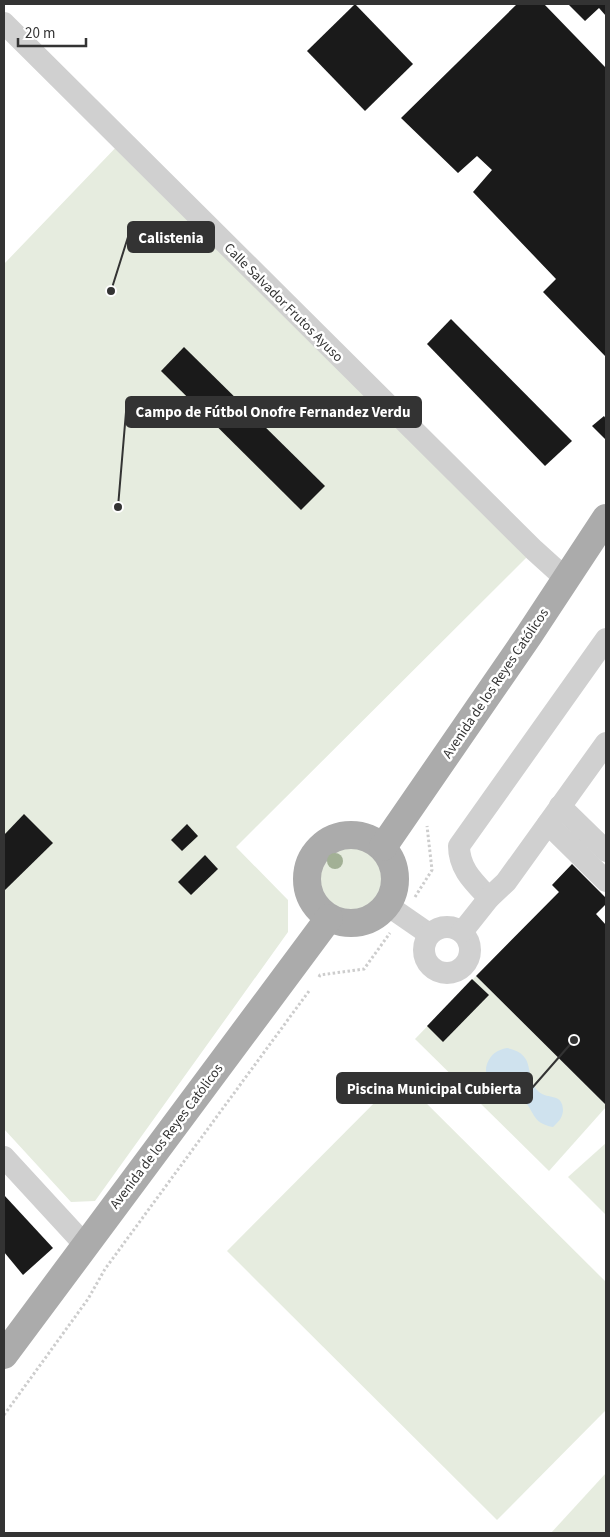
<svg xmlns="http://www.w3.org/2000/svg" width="610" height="1537" viewBox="0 0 610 1537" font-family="'Source Sans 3',sans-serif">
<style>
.green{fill:#e6ecdf}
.water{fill:#cfe2ee}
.building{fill:#1a1a1a}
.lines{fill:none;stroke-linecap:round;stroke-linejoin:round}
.path{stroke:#cdcdcd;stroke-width:3;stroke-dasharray:2.5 2.5;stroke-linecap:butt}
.minor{stroke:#d0d0d0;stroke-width:22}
.primary{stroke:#ababab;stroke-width:28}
.tree{fill:#a2b095}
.labels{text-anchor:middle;stroke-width:5;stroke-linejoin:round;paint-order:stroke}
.street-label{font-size:14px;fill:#333;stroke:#fff}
.leader{fill:none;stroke:#333;stroke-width:2}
.callout-dot{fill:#333;stroke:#fff;stroke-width:2}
.callout{fill:#333;stroke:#333;stroke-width:2}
.callout-label{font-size:15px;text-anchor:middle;font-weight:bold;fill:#fff}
</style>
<rect width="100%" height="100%" fill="#fff"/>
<g class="green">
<path d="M122,141l412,409 -298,297 52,53v32l-193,269 -24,1 -67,-73v-865z"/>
<circle cx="351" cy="879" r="40"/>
<path d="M476,976l130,129v2l-57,64 -134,-132z"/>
<path d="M400,1077l206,205v128l-109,110 -270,-269z"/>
<path d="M606,1143v72l-38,-38z"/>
<path d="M606,1473v60h-55z"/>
</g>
<path class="water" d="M507,1048c32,7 15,28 32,44 9,8 24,0 24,19 -1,8 -5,11 -10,16 -23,-4 -17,-17 -33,-30 -5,-4 -11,-4 -18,-5 -11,-3 -19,-17 -15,-28 4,-10 10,-14 20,-16z"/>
<g class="building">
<path d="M355,4l58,60 -48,47 -58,-60z"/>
<path d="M517,4h27l62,64v289l-63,-65 13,-13 -83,-87 19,-22 -15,-14 -19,17 -57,-55z"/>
<path d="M568,4h38v12l-7,-8 -14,13z"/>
<path d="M451,319l121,122 -27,25 -118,-122z"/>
<path d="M184,347l141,139 -24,24 -140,-139z"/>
<path d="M604,416l2,3v21l-14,-14z"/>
<path d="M24,814l29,29 -49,48v-56z"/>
<path d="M187,824l11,12 -16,15 -11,-11z"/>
<path d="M205,855l13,14 -27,26 -13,-13z"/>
<path d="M572,864l34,34v6l-10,10 10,11v180l-130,-129 83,-84 -7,-7z"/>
<path d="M472,979l17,16 -46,47 -16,-16z"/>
<path d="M4,1195l49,53 -30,27 -19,-23z"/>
</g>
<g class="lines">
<g class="path">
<path d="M415,897l17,-27 -5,-44"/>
<path d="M319,977l1,-2 44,-6 26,-36"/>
<path d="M4,1415l84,-116 17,-30 204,-278"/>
</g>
<g class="minor">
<path d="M4,23l530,527 32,29"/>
<path d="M560,806l46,45"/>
<path d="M548,824l58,57"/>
<path d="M489,898c-15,-16 -30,-29 -30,-52l147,-207"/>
<path d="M387,905l42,29"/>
<circle cx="447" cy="950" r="23"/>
<path d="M462,932l27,-34 17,-16 100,-139"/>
<path d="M4,1157l81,88"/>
</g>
<g class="primary">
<circle cx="351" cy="879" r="44"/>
<path d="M383,847l146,-212 77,-117"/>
<path d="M4,1355l325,-437"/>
</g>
</g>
<circle class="tree" cx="335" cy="861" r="8"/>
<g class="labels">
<g class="street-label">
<text transform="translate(284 302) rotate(45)" y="5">Calle Salvador Frutos Ayuso</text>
<text transform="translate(495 683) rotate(-56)" y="5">Avenida de los Reyes Católicos</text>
<text transform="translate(166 1136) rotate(-53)" y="5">Avenida de los Reyes Católicos</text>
</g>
</g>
<path class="leader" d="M111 291L128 237M118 507L126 412M574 1040L532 1088"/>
<g class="callout-dot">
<circle cx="111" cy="291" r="5"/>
<circle cx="118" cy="507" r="5"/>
<circle cx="574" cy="1040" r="5"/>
</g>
<g class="callout">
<rect x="128" y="222" width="86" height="30" rx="5"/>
<rect x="126" y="397" width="295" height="30" rx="5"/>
<rect x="337" y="1073" width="195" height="30" rx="5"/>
</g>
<g class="callout-label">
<text x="171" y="243">Calistenia</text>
<text x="273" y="417">Campo de Fútbol Onofre Fernandez Verdu</text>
<text x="434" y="1094">Piscina Municipal Cubierta</text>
</g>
<rect width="610" height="1537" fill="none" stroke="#333333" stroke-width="10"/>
<path d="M18 38v8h68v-8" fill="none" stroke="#333333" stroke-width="2.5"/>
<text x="25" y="38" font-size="15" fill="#333333" stroke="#ffffff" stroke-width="4" paint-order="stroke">20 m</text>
</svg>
